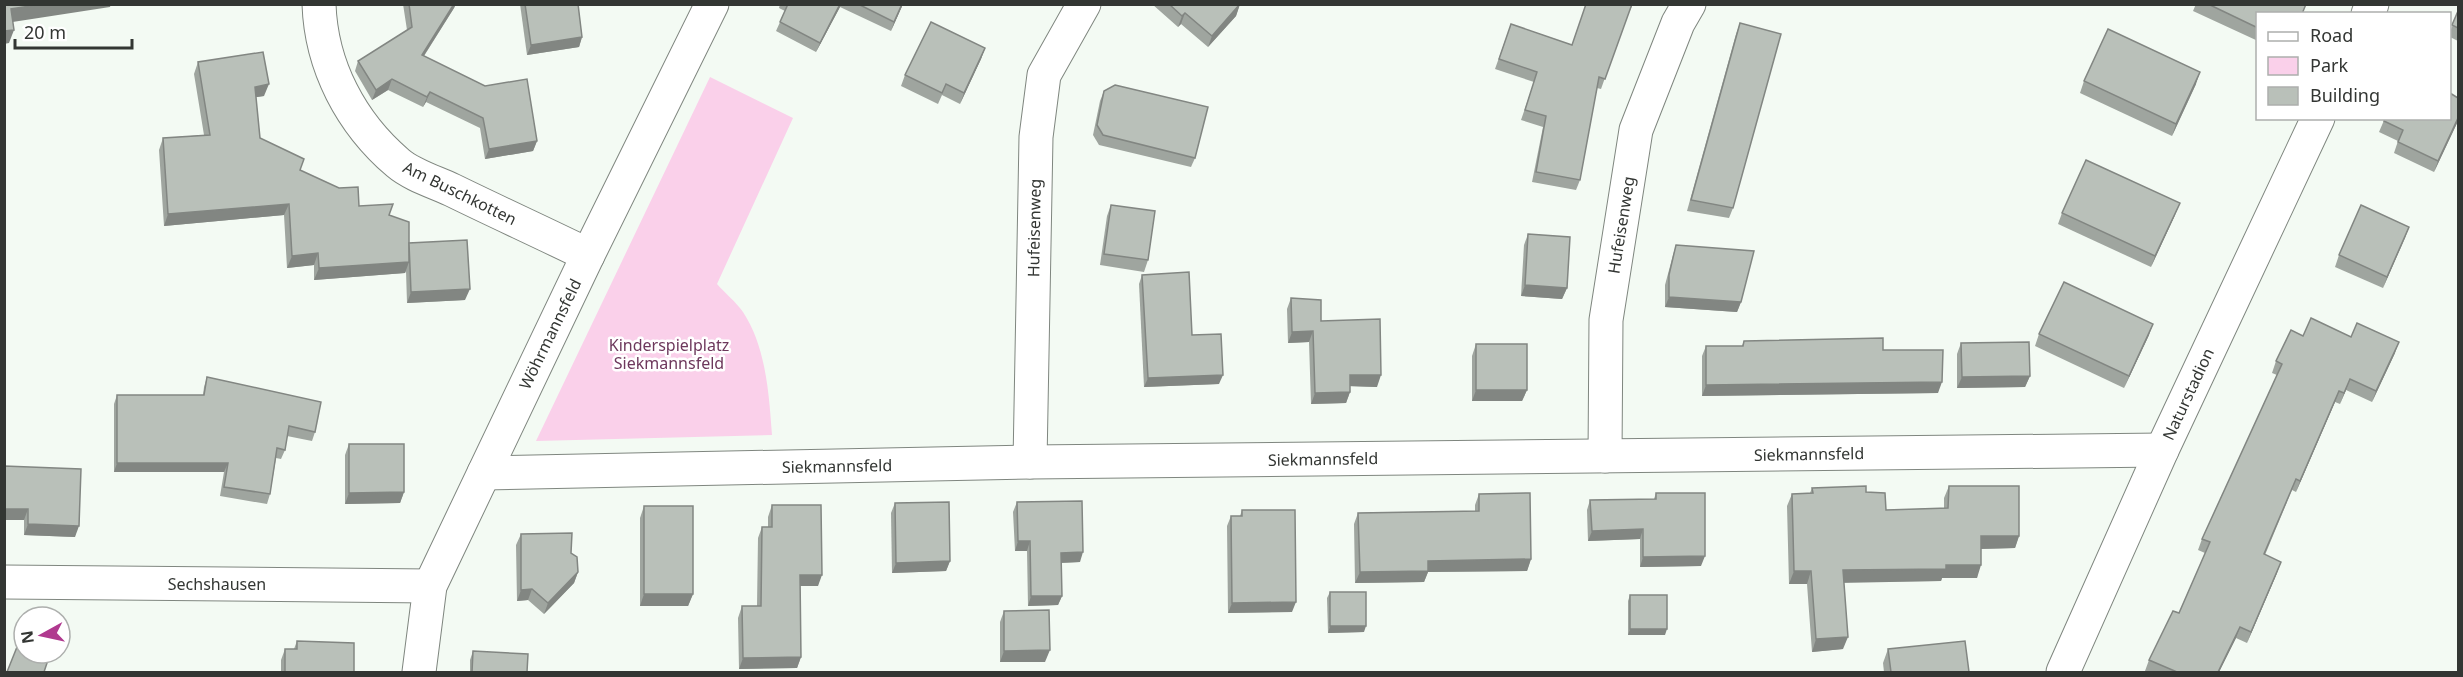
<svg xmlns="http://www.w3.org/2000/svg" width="2463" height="677" viewBox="0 0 2463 677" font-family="'Noto Sans',sans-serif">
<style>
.green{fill:#fad0ea}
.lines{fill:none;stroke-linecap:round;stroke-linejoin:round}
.street-casing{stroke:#7f867f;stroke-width:35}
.street{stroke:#fff;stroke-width:33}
.wall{fill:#9fa59f}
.shaded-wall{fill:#828682}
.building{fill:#b9c0b9;stroke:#828682;stroke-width:1.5}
.labels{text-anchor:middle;stroke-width:5;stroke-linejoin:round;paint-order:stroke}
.street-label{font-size:16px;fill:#333633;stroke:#fff}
.park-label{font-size:16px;fill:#6d385c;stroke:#fff}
</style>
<rect width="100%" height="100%" fill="#f3faf3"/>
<path class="green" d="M710,77l83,41 -76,166c8,9 19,18 26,28 23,35 26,82 29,123l-236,6z"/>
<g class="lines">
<g class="street-casing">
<g id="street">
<path d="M319,4c2,62 32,119 79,159 14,12 37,19 54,27 45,22 91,43 136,65"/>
<path d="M2368,14l4,-10"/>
<path d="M1605,456l1,-136 30,-190 42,-107 11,-19"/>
<path d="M1030,462l6,-325 8,-62 40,-71"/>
<path d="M484,473l546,-11 1132,-12"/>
<path d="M4,582l426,4"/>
<path d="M419,672l11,-86 158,-331 124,-251"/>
<path d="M2063,672l99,-222 156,-332"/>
</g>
</g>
<use href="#street" class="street"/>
</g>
<g class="wall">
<path d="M403,4h53l-2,4 -30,48 113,85 -4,10 -48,8 -5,-31 -54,-26 -3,5 -35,-17 -16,10 -17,-29 3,-10 49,-31z"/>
<path d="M520,4h58l4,33 -3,10 -52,8z"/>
<path d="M780,4h123l-12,27 -51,-24 -24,45 -40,-21 9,-20 -6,-3z"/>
<path d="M1152,4h88l-4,12 -28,31 -27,-23 -3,3z"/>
<path d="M1586,4h47l-7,15 -25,70 -4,-1 -17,92 -4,10 -44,-8 11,-55 -22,-7 13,-38 -39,-13 16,-45 61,21z"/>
<path d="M2196,4h111l-49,10v27l-65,-30z"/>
<path d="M2458,11v30l-8,-4v-5z"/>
<path d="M1740,23l-7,185 -4,10 -42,-7 49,-177z"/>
<path d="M985,48l-4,11 -21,45 -18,-9 -4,9 -37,-18 4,-11z"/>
<path d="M198,62l66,34 -8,1 4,41 40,32 59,36 30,9 20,29 56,56 -58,3 -1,-32 -1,2 -91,7v-15l-27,3 -3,-53 -120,11 -5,-76 4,-12 41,-3 -10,-61z"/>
<path d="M2084,81l112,3 -24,52 -92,-43z"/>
<path d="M1104,91l91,67 -4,9 -92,-22 -6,-10 7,-34z"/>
<path d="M2458,98v23l-24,51 -40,-19 4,-12 -19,-9 6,-14z"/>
<path d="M1111,205l37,55 -4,12 -44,-7 7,-49z"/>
<path d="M2062,213l113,2 -24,52 -93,-43z"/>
<path d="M2409,227l-26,61 -48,-21 4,-12z"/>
<path d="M1528,234l39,54 -5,11 -41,-3 3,-51z"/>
<path d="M1676,245l65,57 -4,10 -72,-5v-22l8,-30z"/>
<path d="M1142,275l50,60 27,49 -75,3 -5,-103z"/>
<path d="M1291,298l30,23 56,66 -27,-1v6l-4,11 -35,1 -2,-62 -21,1 -1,-34z"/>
<path d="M2039,334l110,1 -25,53 -89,-42z"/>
<path d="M2303,336l48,1 44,16 -23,49 -26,-12 -6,14 -5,-2 -39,90 -4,-2 -27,65 12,18 -30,70 -11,-5 -17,34h-70l-4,-1 4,-11 30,-47 26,-60 -7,-3 4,-11 75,-164 -5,-2 4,-12z"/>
<path d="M1744,341l194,52 -236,3v-40l4,-10h36z"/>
<path d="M1961,343l69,33 -5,11 -68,1v-34z"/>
<path d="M1476,344l51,46 -5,11h-50v-45z"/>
<path d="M207,377l108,55 -3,9 -25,-5 -2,14 -4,9 -5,-1 -6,36 -3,10 -47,-8 4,-24h-110v-68l3,-9h86l1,-8z"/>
<path d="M349,444l55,48 -4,11 -55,1v-49z"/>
<path d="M4,466l71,71 -51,-2v-15h-20z"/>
<path d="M1949,486l70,50 -4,12 -34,1 -4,29h-35l-1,3 -97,1 -1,67 -31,3 -5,-68h-18l-2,-78 5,-12 18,-1 2,-5 54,4 20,18 58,-2v-10z"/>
<path d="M1656,493l45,73 -61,1v-28l-52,2 -1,-31 3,-10 64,-1z"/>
<path d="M1479,494l52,65 -4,12 -99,1 -4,10 -69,1 -1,-59 4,-11 117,-2v-6z"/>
<path d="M1017,502l63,60 -19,1 1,33 -4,9 -30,1 -1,-55h-12l-2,-39z"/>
<path d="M895,503l55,58 -4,10 -54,2 -1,-60z"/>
<path d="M772,505l46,81h-18l1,71 -4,11 -58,1 -1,-51 4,-12h15l1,-68 4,-11h6v-10z"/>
<path d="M644,506l49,88 -5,12h-48v-88z"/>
<path d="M1242,510l50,102 -64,1 -1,-87 4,-10h9z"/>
<path d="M521,534l57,38 -4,11 -30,31 -16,-14 -11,1 -1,-56z"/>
<path d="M1330,592l34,40 -36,1 -1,-35z"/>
<path d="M1630,595l35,40h-37v-34z"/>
<path d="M1004,611l41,51h-45v-40z"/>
<path d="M297,641l57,31h-73v-12l4,-11h9z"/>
<path d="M1888,649l81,23h-85l-1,-9z"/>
<path d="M473,651l54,21h-57v-12z"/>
</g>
<g class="shaded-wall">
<path d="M43,4h68l-1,3 -104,16 5,-14z"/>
<path d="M454,4h2l-2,4 -36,57 4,-10z"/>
<path d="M840,4h1l-1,3 -24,45 4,-9z"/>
<path d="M902,4h1l-12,27 3,-9z"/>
<path d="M1240,4l-4,12 -28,31 4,-11z"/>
<path d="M1185,13l-4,11 -3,3 4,-11z"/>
<path d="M14,30l-5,13 -5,1v-13z"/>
<path d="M582,37l-3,10 -52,8 4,-10z"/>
<path d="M985,48l-4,11 -21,45 4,-11z"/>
<path d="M2200,72l-4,12 -24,52 4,-12z"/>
<path d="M392,79l-4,11 -16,10 4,-10z"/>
<path d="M269,84l-5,12 -13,2 4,-11z"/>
<path d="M430,92l-4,10 -3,5 4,-10z"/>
<path d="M2458,118v3l-24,51 4,-11z"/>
<path d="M537,141l-4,10 -48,8 4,-10z"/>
<path d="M2180,203l-5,12 -24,52 4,-11z"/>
<path d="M289,204l-5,11 -120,11 4,-12z"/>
<path d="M2409,227l-4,11 -22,50 4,-11z"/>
<path d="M318,253l-4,12 -27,3 5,-12z"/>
<path d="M409,262l-4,11 -91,7 5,-12z"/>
<path d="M1525,285l42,3 -5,11 -41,-3z"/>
<path d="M470,289l-5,11 -58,3 4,-11z"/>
<path d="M1669,297l72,5 -4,10 -72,-5z"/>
<path d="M2153,324l-4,11 -25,53 5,-12z"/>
<path d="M1313,331l-4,11 -21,1 4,-11z"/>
<path d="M2399,342l-4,11 -23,49 4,-11z"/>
<path d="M1223,375l-4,9 -75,3 4,-9z"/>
<path d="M1350,375h31l-4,12 -31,-1z"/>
<path d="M2030,376l-5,11 -68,1 5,-11z"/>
<path d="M2350,379l-4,11 -6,14 4,-11z"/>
<path d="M1942,382l-4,11 -236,3 4,-11z"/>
<path d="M1476,390h51l-5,11h-50z"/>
<path d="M2339,391l-4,11 -39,90 4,-11z"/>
<path d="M1350,392l-4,11 -35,1 4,-11z"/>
<path d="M117,463h111l-4,9h-110z"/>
<path d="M404,492l-4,11 -55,1 4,-11z"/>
<path d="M4,509h24l-4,11h-20z"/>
<path d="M28,524l51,2 -4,11 -51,-2z"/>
<path d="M1643,529l-3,10 -52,2 4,-10z"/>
<path d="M1981,536h38l-4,12 -38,1z"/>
<path d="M1018,541h12l-3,10h-12z"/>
<path d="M1083,552l-3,10 -23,1 4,-10z"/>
<path d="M1705,556l-4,10 -61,1 3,-10z"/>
<path d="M1531,559l-4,12 -99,1 -4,10 -69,1 5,-11 68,-11z"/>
<path d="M950,561l-4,10 -54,2 4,-10z"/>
<path d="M2281,562l-4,11 -30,70 4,-11z"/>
<path d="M1946,565h35l-4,13h-35l-1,3 -103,2 5,-13z"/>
<path d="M1794,571h17l-4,13h-18z"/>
<path d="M578,572l-4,11 -30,31 4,-11z"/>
<path d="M800,575h22l-4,11h-22z"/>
<path d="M532,589l-4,11 -11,1 4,-11z"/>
<path d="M644,594h49l-5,12h-48z"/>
<path d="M1031,596h31l-4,9 -30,1z"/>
<path d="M1296,602l-4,10 -64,1 4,-10z"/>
<path d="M1330,626h36l-2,6 -36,1z"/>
<path d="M2240,627l-4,11 -17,34h-1z"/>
<path d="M1630,629h37l-2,6h-37z"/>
<path d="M1848,637l-5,12 -31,3 4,-13z"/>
<path d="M1050,650l-5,12h-45l4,-11z"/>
<path d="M801,657l-4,11 -58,1 4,-11z"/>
</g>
<g class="building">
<path d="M4,4h39l-32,5 3,21 -10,1z"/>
<path d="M409,4h45l-32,51 63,31 42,-7 10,62 -48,8 -6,-31 -53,-26 -3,5 -35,-18 -16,11 -18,-29 54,-34z"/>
<path d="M525,4h53l4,33 -51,8z"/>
<path d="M788,4h52l-20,39 -40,-21z"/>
<path d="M858,4h44l-8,18z"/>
<path d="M1169,4h71l-28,32 -27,-23 -3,3z"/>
<path d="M1586,4h46l-27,75 -6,-2 -19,103 -44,-8 10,-56 -21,-6 12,-38 -38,-13 12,-35 61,21z"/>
<path d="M2208,4h98l-4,10h-44v14z"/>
<path d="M2458,11v17l-6,-3z"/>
<path d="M931,22l54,26 -21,45 -18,-9 -4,9 -37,-18z"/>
<path d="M1740,23l41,11 -48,174 -42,-8z"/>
<path d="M2108,29l92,43 -24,52 -92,-43z"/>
<path d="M263,52l6,32 -14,3 5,51 44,21 -4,11 39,18 19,-1 1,19 34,-2 -4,11 20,7v40l-90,6 -1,-15 -26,3 -3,-52 -121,10 -5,-76 47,-3 -12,-73z"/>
<path d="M1115,85l93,22 -13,51 -92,-23 -6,-10 7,-34z"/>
<path d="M2450,93l8,5v20l-20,43 -40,-19 5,-12 -19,-9 1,-3h65z"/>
<path d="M2086,160l94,43 -25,53 -93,-43z"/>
<path d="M1111,205l44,6 -7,49 -44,-6z"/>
<path d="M2361,205l48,22 -22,50 -48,-22z"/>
<path d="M1528,234l42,3 -3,51 -42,-3z"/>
<path d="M467,240l3,49 -59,3 -2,-49z"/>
<path d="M1676,245l78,6 -13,51 -72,-5v-22z"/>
<path d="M1189,272l3,63 29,-1 2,41 -75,3 -6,-103z"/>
<path d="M2064,282l89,42 -24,52 -90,-42z"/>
<path d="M1291,298l30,2v21l59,-2 1,56h-31v17l-35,1 -2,-62 -21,1z"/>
<path d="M2311,318l40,19 6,-14 42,19 -23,49 -26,-12 -6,14 -5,-2 -39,90 -4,-2 -32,75 17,8 -30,70 -11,-5 -22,45h-41l-28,-12 24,-49 6,2 31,-71 -8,-3 80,-175 -6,-3 15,-31 12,6z"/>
<path d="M1883,338v12h60l-1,32 -236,3v-39h37l1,-5z"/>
<path d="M2029,342l1,34 -68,1 -1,-34z"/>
<rect x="1476" y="344" width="51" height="46"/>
<path d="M207,377l114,25 -6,30 -26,-6 -4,24 -8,-2 -7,46 -46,-7 4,-24h-111v-68h87z"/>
<path d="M349,444h55v48l-55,1z"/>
<path d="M4,466l77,3 -2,57 -51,-2v-15h-24z"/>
<path d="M1866,486v6l19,1 1,17 62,-2 1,-22h70v50h-38v29h-35v4l-103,1 5,67 -32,2 -5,-68h-17l-2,-77 21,-1 -1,-5z"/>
<path d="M1530,493l1,66 -103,2v10l-68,1 -2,-59 121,-2v-17z"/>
<path d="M1656,493h49v63l-62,1v-28l-51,2 -2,-31 66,-1z"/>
<path d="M1082,501l1,51 -22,1 1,43h-31l-1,-55h-12l-1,-39z"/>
<path d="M949,502l1,59 -54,2 -1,-60z"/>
<path d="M772,505h49l1,70h-22l1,82 -58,1 -1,-52h19l1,-79h10z"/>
<rect x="644" y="506" width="49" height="88"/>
<path d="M1242,510h53l1,92 -64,1 -1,-87h11z"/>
<path d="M572,533l-1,20 6,4 1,15 -30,31 -16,-14 -11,1v-56z"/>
<rect x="1330" y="592" width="36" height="34"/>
<rect x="1630" y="595" width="37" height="34"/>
<path d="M1049,610l1,40 -46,1v-40z"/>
<path d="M297,641l57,2v29h-69v-23h12z"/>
<path d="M1965,641l4,31h-78l-3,-23z"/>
<path d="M19,642l5,2v9h24l2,1 -6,18h-37z"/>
<path d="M473,651l55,3 -1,18h-55z"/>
</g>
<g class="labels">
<g class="street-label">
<text transform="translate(460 193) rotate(26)" y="6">Am Buschkotten</text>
<text transform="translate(1621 225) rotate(-81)" y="6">Hufeisenweg</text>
<text transform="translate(1034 228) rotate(-89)" y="6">Hufeisenweg</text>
<text transform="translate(550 334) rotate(-64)" y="6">Wöhrmannsfeld</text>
<text transform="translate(2188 394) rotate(-65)" y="6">Naturstadion</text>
<text transform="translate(1809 454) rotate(-1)" y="6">Siekmannsfeld</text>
<text transform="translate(1323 459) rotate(-1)" y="6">Siekmannsfeld</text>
<text transform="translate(837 466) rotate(-1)" y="6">Siekmannsfeld</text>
<text x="217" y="590">Sechshausen</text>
</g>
<g class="park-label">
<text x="669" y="351">Kinderspielplatz<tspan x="669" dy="18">Siekmannsfeld</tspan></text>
</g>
</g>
<rect width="2463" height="677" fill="none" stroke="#333633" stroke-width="12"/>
<rect x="2256" y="12" width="195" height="108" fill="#ffffff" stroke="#adafad" stroke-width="1.5"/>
<rect x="2268" y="32" width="30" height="9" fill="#ffffff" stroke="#adafad" stroke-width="1.5"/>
<text x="2310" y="42" font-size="18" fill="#333633">Road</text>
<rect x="2268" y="57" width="30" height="18" fill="#fad0ea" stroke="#adafad" stroke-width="1.5"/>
<text x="2310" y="72" font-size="18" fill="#333633">Park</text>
<rect x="2268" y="87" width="30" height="18" fill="#b9c0b9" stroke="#adafad" stroke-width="1.5"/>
<text x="2310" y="102" font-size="18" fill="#333633">Building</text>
<g transform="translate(42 635) rotate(262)"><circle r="28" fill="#ffffff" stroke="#adafad" stroke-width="1.5"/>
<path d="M0-4.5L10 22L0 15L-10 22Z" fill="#b0398f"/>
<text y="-9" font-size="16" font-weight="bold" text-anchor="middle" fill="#333633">N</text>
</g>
<path d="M15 39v9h117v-9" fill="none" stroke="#333633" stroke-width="3"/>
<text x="24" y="39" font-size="18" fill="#333633" stroke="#ffffff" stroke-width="4.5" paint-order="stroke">20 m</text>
</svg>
